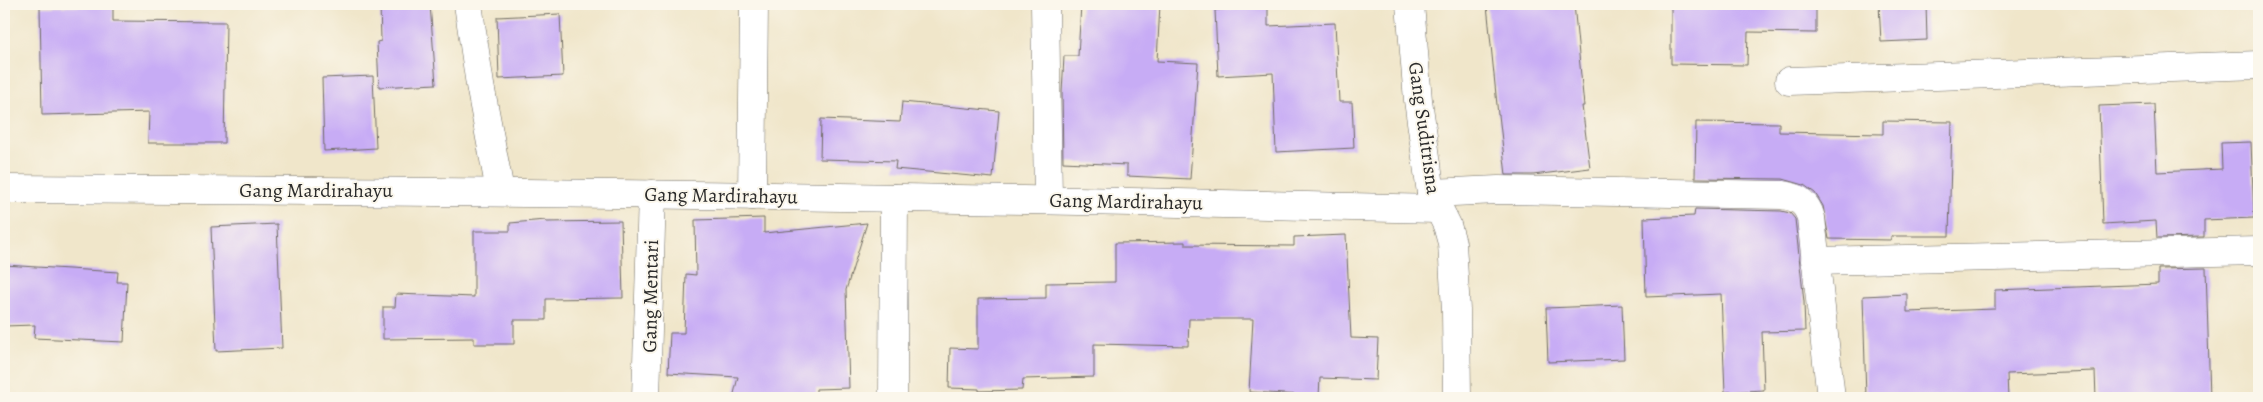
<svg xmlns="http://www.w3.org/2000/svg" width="2263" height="402" viewBox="0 0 2263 402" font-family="Alegreya,serif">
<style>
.building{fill:#c7acf5}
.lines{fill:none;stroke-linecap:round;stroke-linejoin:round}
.minor-casing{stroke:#706c63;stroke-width:29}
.minor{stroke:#fff;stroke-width:28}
.labels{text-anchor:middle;stroke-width:4;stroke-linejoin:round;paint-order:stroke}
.street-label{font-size:20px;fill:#2b2b2b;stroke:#fbf7ec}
</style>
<rect width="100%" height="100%" fill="#fbf7ec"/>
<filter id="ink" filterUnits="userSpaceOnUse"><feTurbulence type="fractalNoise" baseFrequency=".02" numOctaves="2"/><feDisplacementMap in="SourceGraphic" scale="10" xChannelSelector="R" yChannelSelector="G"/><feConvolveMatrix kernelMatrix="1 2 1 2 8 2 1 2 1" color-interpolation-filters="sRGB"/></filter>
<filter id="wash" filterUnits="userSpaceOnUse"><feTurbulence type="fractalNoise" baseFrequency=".0096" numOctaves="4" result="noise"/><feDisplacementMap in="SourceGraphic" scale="20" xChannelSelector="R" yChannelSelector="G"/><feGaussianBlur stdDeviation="1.12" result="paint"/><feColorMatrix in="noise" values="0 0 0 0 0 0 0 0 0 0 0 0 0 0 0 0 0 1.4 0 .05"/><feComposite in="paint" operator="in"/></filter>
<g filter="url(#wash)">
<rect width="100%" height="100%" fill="#f0e6ca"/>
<g id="blocks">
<g class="building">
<path d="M380,4h50l6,80 -57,3 -2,-45 4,-1z"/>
<path d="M1081,4h79l-3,57 41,2 -8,116 -63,-3v-11l-64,-3 -1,-69 2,-37h14z"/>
<path d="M1502,4h72l10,102h-2l8,62 -57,7h-27l-7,-60h-1l-11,-110z"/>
<path d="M1671,4h145v29l-68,-1 -1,33 -76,-1z"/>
<path d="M1879,4h47l1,36 -46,2z"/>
<path d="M113,6v15l113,1 -2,121h-76l1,-31 -107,3 -2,-108z"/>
<path d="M1268,7v19l67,-3 4,79h13l2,46 -78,4 -3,-79 -55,3 -3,-66z"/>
<path d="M560,14l3,62 -64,3 -2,-62z"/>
<path d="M373,76l3,72 -52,3 -2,-73z"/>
<path d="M902,102l97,9 -6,67 -98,-9 1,-8 -76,-2 1,-40 79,3z"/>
<path d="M2154,104l3,68 65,-3 -1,-26 30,-1 3,76 -50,2v17l-47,1 -1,-17 -53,3 -4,-118z"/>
<path d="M1883,121l69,1 -3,114h-58v4l-62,-1 -6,-33 -8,-13 -11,-8 -21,-6 -88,-1 1,-56 83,1v9l104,2z"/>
<path d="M1695,209l86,2 9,2 5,6 9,83 1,29 -43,1 2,58 -39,2 -4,-98 -75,3 -2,-79 50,-2z"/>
<path d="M764,218v15l103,-10 -21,67 3,98 -33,1v9h-83l5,-21 -70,-4 2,-40h14l2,-59 10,1 -1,-55z"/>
<path d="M546,220v2l75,-1 2,77 -77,1v21h-32v24h-40v-6l-91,1v-32h12l1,-13 78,3v-66h36v-8z"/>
<path d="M277,224l5,124 -66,3 -5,-124z"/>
<path d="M1346,235l5,103 27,1 -2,41 -56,-2 -1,18 -70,-4 4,-73h-64l-1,27 -94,-2v33l-71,2 -1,11 -43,1v-2l-30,-1 1,-40 28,1v-50l68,-1v-15l69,-1v-39l70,-1v3l109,1v-9z"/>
<path d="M4,265l114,7 -1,10h10l-3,60 -90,-4 1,-13 -31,1z"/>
<path d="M2206,268l4,130h-114l-1,-27 -88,3 1,24h-142l-3,-102 44,-2v18l88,-3v-19l163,-6v-15z"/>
<path d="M1622,305l2,54 -76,3 -2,-54z"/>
</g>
</g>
</g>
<g filter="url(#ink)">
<use href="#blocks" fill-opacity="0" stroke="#706c63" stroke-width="1"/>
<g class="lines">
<g class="minor-casing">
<g id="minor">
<path d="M468,4l12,81 20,106"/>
<path d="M1045,4l3,195"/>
<path d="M1410,4l8,96 13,93 16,32 5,18 4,67 1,88"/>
<path d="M1789,81l470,-16"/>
<path d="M4,189c478,2 956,8 1433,20"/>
<path d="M1431,193l67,-3 285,5c15,2 24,8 28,23l20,180"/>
<path d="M752,196l2,-192"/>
<path d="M1815,261l444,-10"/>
<path d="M646,398l6,-204"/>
<path d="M893,398l1,-200"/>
</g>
</g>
<use href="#minor" class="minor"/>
</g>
</g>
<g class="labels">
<g class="street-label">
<text transform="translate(1425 128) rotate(82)" y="7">Gang Suditrisna</text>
<text x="316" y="197">Gang Mardirahayu</text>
<text transform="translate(721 195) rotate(1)" y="7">Gang Mardirahayu</text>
<text transform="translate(1126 201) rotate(1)" y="7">Gang Mardirahayu</text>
<text transform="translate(650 296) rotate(-89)" y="7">Gang Mentari</text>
</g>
</g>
<rect width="2263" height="402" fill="none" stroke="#fbf7ec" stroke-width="20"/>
</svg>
